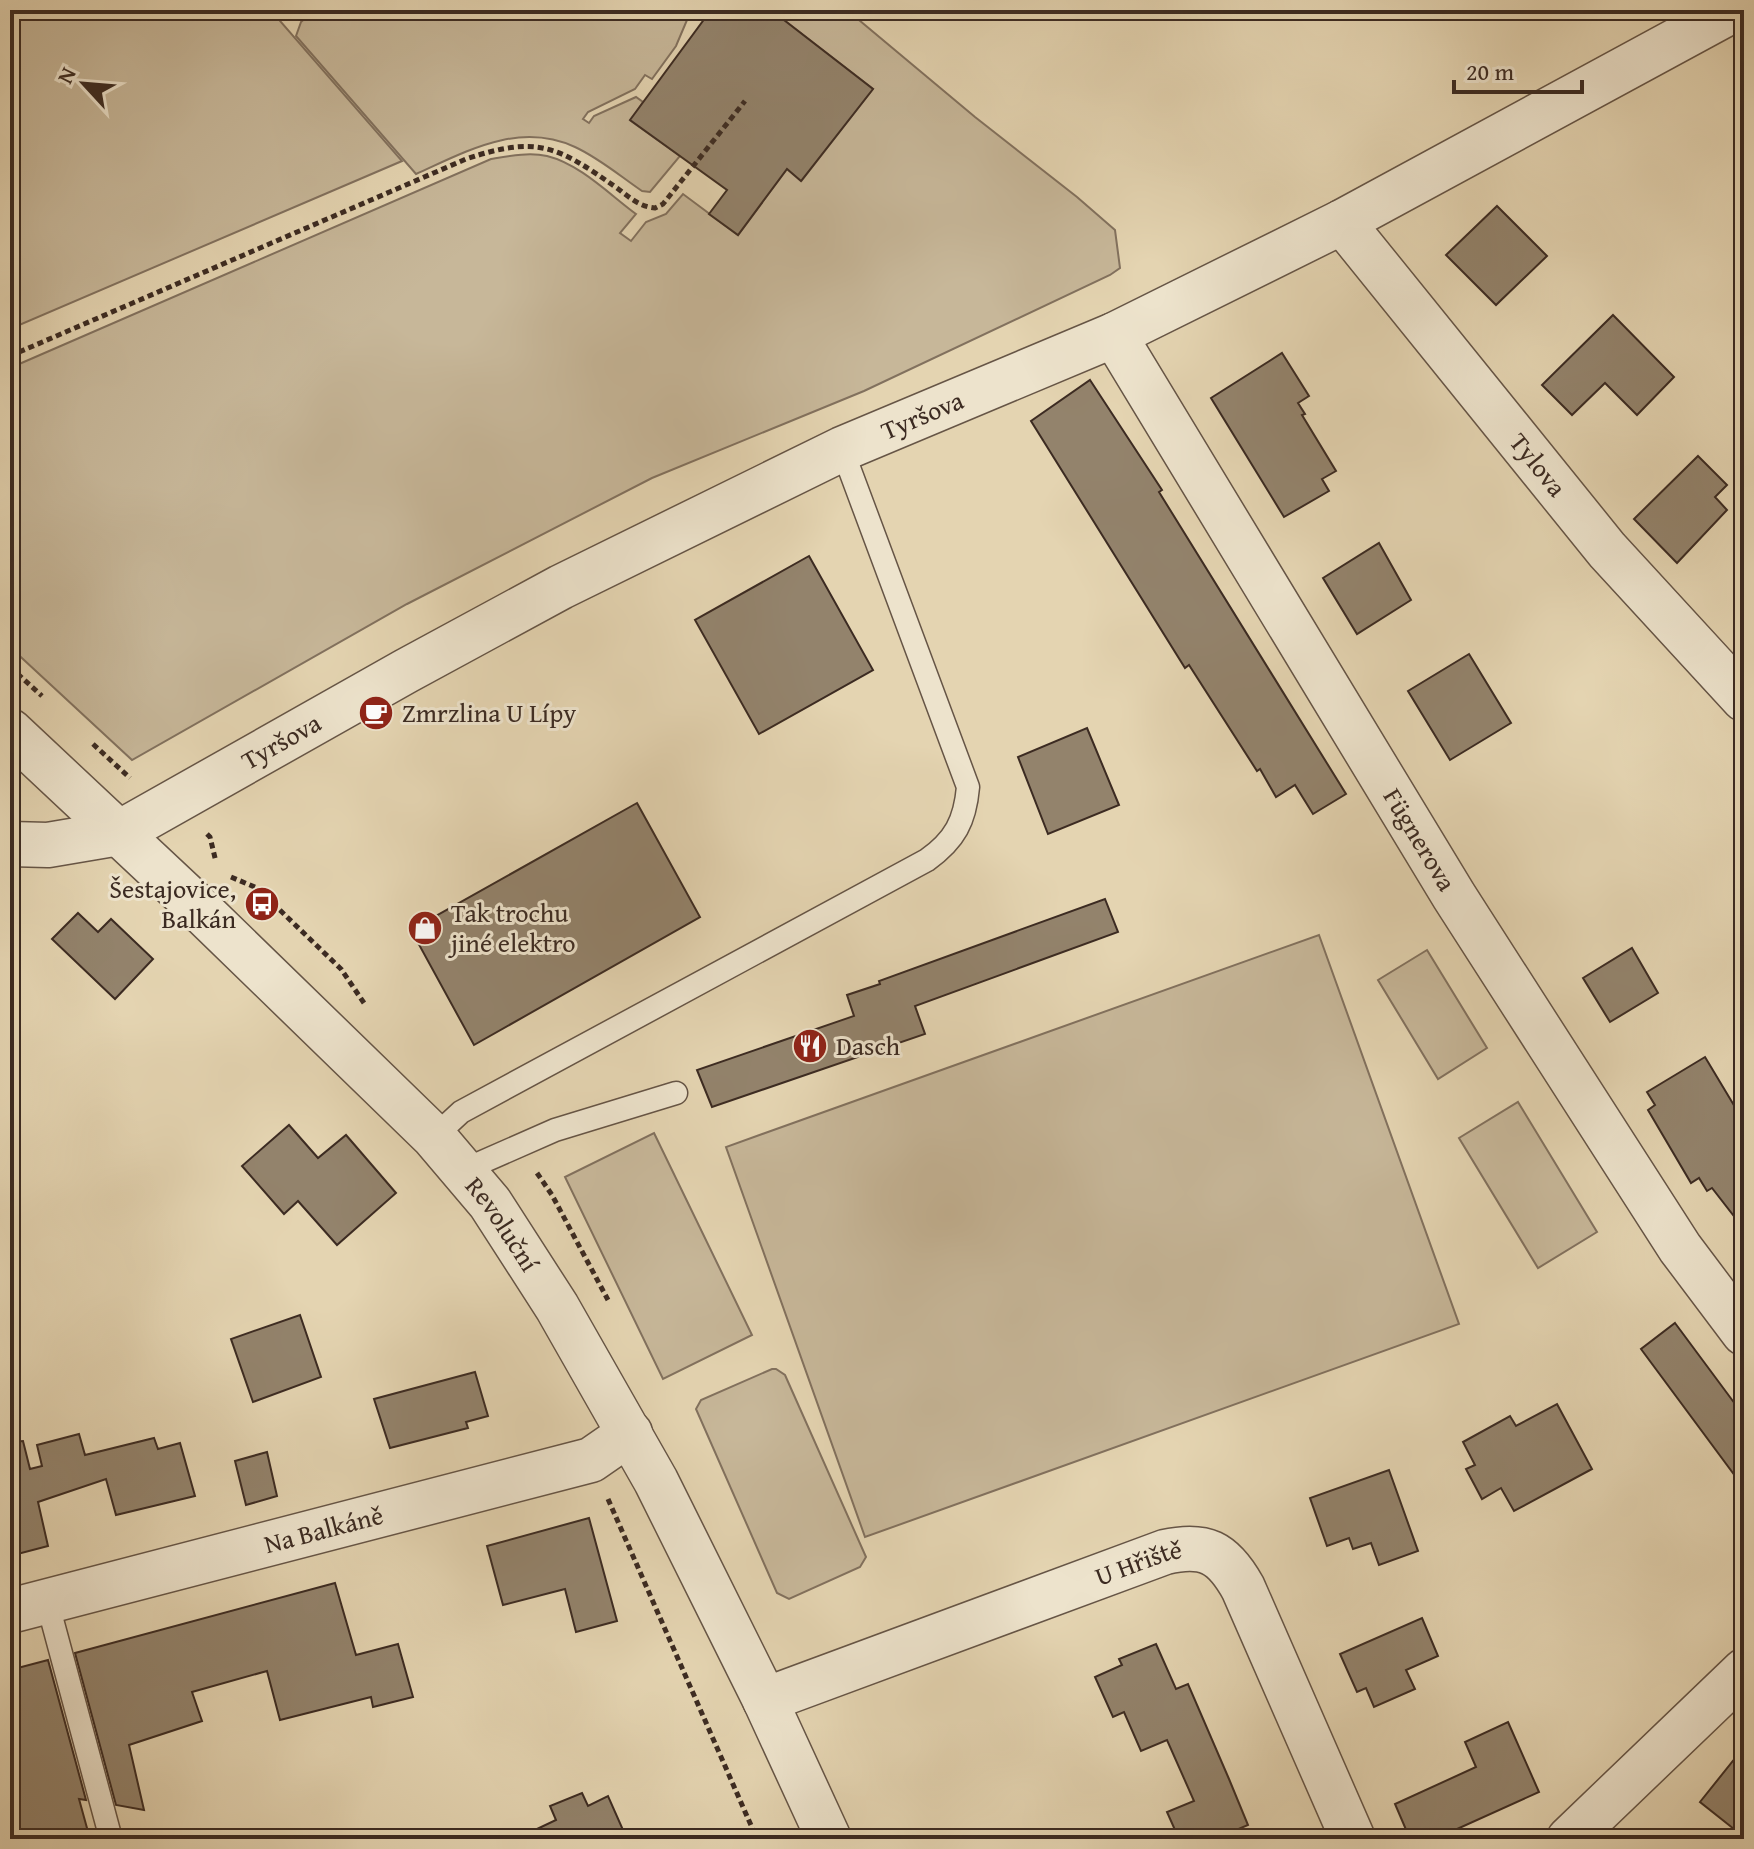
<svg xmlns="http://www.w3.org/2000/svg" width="1754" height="1849" viewBox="0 0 1754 1849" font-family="'Gentium Book Plus',serif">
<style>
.green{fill:#c7b799;stroke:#82715e;stroke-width:2}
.building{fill:#93836c;stroke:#3c2b22;stroke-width:2}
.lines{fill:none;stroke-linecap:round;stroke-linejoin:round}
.service-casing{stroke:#665546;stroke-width:25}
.minor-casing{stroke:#665546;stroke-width:47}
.tertiary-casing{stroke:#665546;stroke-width:47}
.path{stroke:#3c2b22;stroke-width:5;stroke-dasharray:6 4;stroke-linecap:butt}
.service{stroke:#ede3cc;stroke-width:22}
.minor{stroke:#ede3cc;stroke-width:44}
.tertiary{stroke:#ede3cc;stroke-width:44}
.labels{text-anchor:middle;stroke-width:6;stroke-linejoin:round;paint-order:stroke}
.street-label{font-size:26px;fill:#3c2b22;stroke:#ede3cc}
.poi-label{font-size:26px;fill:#3c2b22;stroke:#ede3cc;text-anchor:start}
</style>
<rect width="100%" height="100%" fill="#e4d4b1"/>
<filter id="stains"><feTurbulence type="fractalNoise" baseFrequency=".0025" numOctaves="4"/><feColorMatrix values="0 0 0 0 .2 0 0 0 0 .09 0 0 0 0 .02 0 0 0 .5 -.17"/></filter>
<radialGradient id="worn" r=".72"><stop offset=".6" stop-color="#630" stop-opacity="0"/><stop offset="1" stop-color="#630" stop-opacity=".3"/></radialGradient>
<g class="green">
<path d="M10,10h263l7,11 122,140 -392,168z"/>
<path d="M314,10h287l13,8 5,-8h55l13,10 -11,26 -24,33 -7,-4 -10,14 -47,23 -5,7 6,4 5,-7 42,-19 7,5 -12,19 49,35 -30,36 -8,-1c-22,-15 -43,-33 -67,-44 -56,-26 -108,4 -159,27l-120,-138 5,-14z"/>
<path d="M771,10h76l128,107 102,80 38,33 5,38 -10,7 -246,116 -212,87 -245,126 -275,156 -122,-113v-279l481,-209c18,-3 38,-7 56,-3 33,8 63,39 89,58l-16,19 11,8 15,-19 20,-8 17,-20 55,41 49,-66 15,11 71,-91z"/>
<path d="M1319,935l140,389 -594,213 -139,-390z"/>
<path d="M1427,950l60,98 -49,31 -60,-99z"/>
<path d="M1518,1102l79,130 -59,36 -79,-130z"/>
<path d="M654,1133l98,202 -89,44 -98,-202z"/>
<path d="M772,1369h4l9,6 81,182 -6,10 -71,32 -12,-6 -81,-184 5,-9z"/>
</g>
<g class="building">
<path d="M711,10h60l102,79 -72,92 -14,-12 -49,66 -29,-21 18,-24 -97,-70z"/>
<path d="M1497,206l50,50 -51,49 -50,-50z"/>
<path d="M1613,315l61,62 -37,38 -32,-32 -33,32 -30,-30z"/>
<path d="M1282,353l27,43 -11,7 7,11 -3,1 34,56 -14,8 7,12 -45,26 -73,-119z"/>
<path d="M1090,380l72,110 -3,2 187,302 -33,20 -18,-29 -19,12 -16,-28 -3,2 -68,-106 -4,3 -154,-247z"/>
<path d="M1698,456l29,29 -12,12 12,13 -50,53 -43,-44z"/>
<path d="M1379,543l32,57 -54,34 -34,-56z"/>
<path d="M809,556l64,114 -114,64 -64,-114z"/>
<path d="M1469,654l42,69 -61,37 -42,-69z"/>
<path d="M1087,728l32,77 -71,29 -30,-77z"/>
<path d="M637,803l63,114 -226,128 -63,-115z"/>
<path d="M1105,899l13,33 -203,74 10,28 -213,73 -15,-37 157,-54 -7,-21 33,-11 -1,-3z"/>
<path d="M78,913l20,19 13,-13 42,40 -38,40 -63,-60z"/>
<path d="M1632,948l26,45 -48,29 -27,-44z"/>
<path d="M1705,1057l39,65v107l-32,-41 -5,3 -8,-13 -8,5 -43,-73 7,-5 -8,-13z"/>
<path d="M289,1125l29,33 28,-23 50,58 -59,52 -39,-44 -14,13 -42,-48z"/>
<path d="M300,1315l21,62 -68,25 -22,-63z"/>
<path d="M1675,1323l69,93v72l-103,-139z"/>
<path d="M475,1372l13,44 -22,6 2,6 -78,20 -16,-49z"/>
<path d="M1557,1404l35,65 -78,42 -13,-23 -19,11 -16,-30 9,-4 -12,-23 47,-26 6,10z"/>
<path d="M79,1434l6,21 69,-17 4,11 22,-6 15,53 -79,19 -10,-36 -68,23 10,44 -38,10v-114l13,-1 7,28 12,-3 -5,-21z"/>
<path d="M267,1452l10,44 -31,9 -11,-44z"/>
<path d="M1389,1470l29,81 -39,14 -8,-22 -18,6 -4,-11 -22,8 -17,-48z"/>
<path d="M589,1518l28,103 -41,11 -11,-43 -62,16 -16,-59z"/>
<path d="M335,1583l21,72 42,-11 15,53 -40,10 -2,-10 -91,23 -13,-49 -75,21 10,29 -73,24 15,65 -28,-5 -41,-152z"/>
<path d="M1422,1618l16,38 -32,14 9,19 -41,18 -8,-19 -9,4 -17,-38z"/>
<path d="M1156,1644l20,45 12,-5 41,95 19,46 -12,5 4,9h-61l-12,-27 27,-11 -27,-61 -26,11 -17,-39 -11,5 -18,-40 27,-12 -3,-6z"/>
<path d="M48,1660l38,140 -7,-1 11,40h-80v-169z"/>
<path d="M1508,1722l31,70 -82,37 5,10h-52l-15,-35 81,-37 -11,-25z"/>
<path d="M1744,1747v90l-44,-35z"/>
<path d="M582,1793l6,13 20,-10 19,43h-111l40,-19 -6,-14z"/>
</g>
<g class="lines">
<g class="service-casing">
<g id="service">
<path d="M434,1137l27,-25 466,-252c28,-20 38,-39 41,-73l-126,-338"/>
<path d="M464,1170l91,-40 121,-37"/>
<path d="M47,1601l64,238"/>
</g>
</g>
<g class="minor-casing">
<g id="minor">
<path id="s1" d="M1342,222l265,328 137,149"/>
<path id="s2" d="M1114,335l340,561 226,352 64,85"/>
<path id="s3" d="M10,844l38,1 71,-12 287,-162 155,-84 281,-138 272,-114 228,-113 391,-212"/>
<path id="s4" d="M10,1611l581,-151 39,-27"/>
<path id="s5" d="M765,1700l400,-148c40,-9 58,0 78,36l110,251"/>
<path d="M1569,1839l175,-168"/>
</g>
</g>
<g class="tertiary-casing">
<g id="tertiary">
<path id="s6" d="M10,731l176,165 248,241 56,66 67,104 99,174 109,219 64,139"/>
</g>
</g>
<g class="path">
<path d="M10,356l456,-197c72,-24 91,-13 151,29 12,9 23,19 38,20l8,-4 82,-103"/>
<path d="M10,667l32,29"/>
<path d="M93,744l37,34"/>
<path d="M207,834l3,3 6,25"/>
<path d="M231,877l26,11 84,81 23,34"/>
<path d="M537,1173l15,22 56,105"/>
<path d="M608,1499l149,340"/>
</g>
<use href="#service" class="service"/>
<use href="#minor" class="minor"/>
<use href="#tertiary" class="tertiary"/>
</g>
<defs>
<g id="cafe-disc" transform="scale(1.8)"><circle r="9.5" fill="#8f2418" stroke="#ede3cc"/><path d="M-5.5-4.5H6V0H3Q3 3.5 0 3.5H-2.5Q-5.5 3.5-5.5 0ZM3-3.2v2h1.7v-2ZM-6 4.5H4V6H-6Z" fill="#fff"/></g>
<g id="bus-disc" transform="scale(1.8)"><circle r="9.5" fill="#8f2418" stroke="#ede3cc"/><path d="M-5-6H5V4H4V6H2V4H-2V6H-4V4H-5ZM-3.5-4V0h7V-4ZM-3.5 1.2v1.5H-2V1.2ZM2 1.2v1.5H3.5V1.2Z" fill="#fff"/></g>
<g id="shop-disc" transform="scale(1.8)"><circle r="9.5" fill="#8f2418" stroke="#ede3cc"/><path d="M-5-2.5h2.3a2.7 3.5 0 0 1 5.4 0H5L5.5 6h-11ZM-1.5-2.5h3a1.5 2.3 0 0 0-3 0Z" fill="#fff"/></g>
<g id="restaurant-disc" transform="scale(1.8)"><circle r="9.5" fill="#8f2418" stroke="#ede3cc"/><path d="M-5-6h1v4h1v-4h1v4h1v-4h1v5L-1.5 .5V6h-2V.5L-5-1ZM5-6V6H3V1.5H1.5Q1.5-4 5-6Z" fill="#fff"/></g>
</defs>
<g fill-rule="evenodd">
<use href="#cafe-disc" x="376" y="713"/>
<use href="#bus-disc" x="262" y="904"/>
<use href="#shop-disc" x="425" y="928"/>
<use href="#restaurant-disc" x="810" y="1046"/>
</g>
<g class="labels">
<g class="street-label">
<text dy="9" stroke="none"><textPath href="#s3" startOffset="1016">Tyršova</textPath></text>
<text dy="9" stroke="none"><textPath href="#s1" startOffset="312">Tylova</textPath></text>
<text dy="9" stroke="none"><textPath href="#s3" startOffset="296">Tyršova</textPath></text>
<text dy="9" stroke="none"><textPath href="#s2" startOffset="590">Fügnerova</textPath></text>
<text dy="9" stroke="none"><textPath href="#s6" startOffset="698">Revoluční</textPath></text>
<text dy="9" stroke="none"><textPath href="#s4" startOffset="324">Na Balkáně</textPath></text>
<text dy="9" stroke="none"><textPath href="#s5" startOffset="398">U Hřiště</textPath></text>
</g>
<g class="poi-label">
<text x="402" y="722">Zmrzlina U Lípy</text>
<text x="236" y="898" text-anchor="end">Šestajovice,<tspan x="236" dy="30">Balkán</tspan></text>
<text x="451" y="922">Tak trochu<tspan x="451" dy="30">jiné elektro</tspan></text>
<text x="836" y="1055">Dasch</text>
</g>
</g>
<rect width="1754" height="1849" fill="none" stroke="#e4d4b1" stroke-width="40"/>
<rect x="12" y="12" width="1730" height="1825" fill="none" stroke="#3c2b22" stroke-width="4"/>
<rect x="20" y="20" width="1714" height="1809" fill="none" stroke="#3c2b22" stroke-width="2"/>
<g transform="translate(84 84) rotate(296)" stroke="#ede3cc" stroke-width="6" paint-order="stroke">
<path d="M0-6L14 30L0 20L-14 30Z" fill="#3c2b22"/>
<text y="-12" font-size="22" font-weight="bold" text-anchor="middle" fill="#3c2b22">N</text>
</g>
<path d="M1454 80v12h128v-12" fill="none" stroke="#3c2b22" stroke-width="4"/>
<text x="1466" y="80" font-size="24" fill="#3c2b22" stroke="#ede3cc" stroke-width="6" paint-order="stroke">20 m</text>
<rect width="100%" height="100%" filter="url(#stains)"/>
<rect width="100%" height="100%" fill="url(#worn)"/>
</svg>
